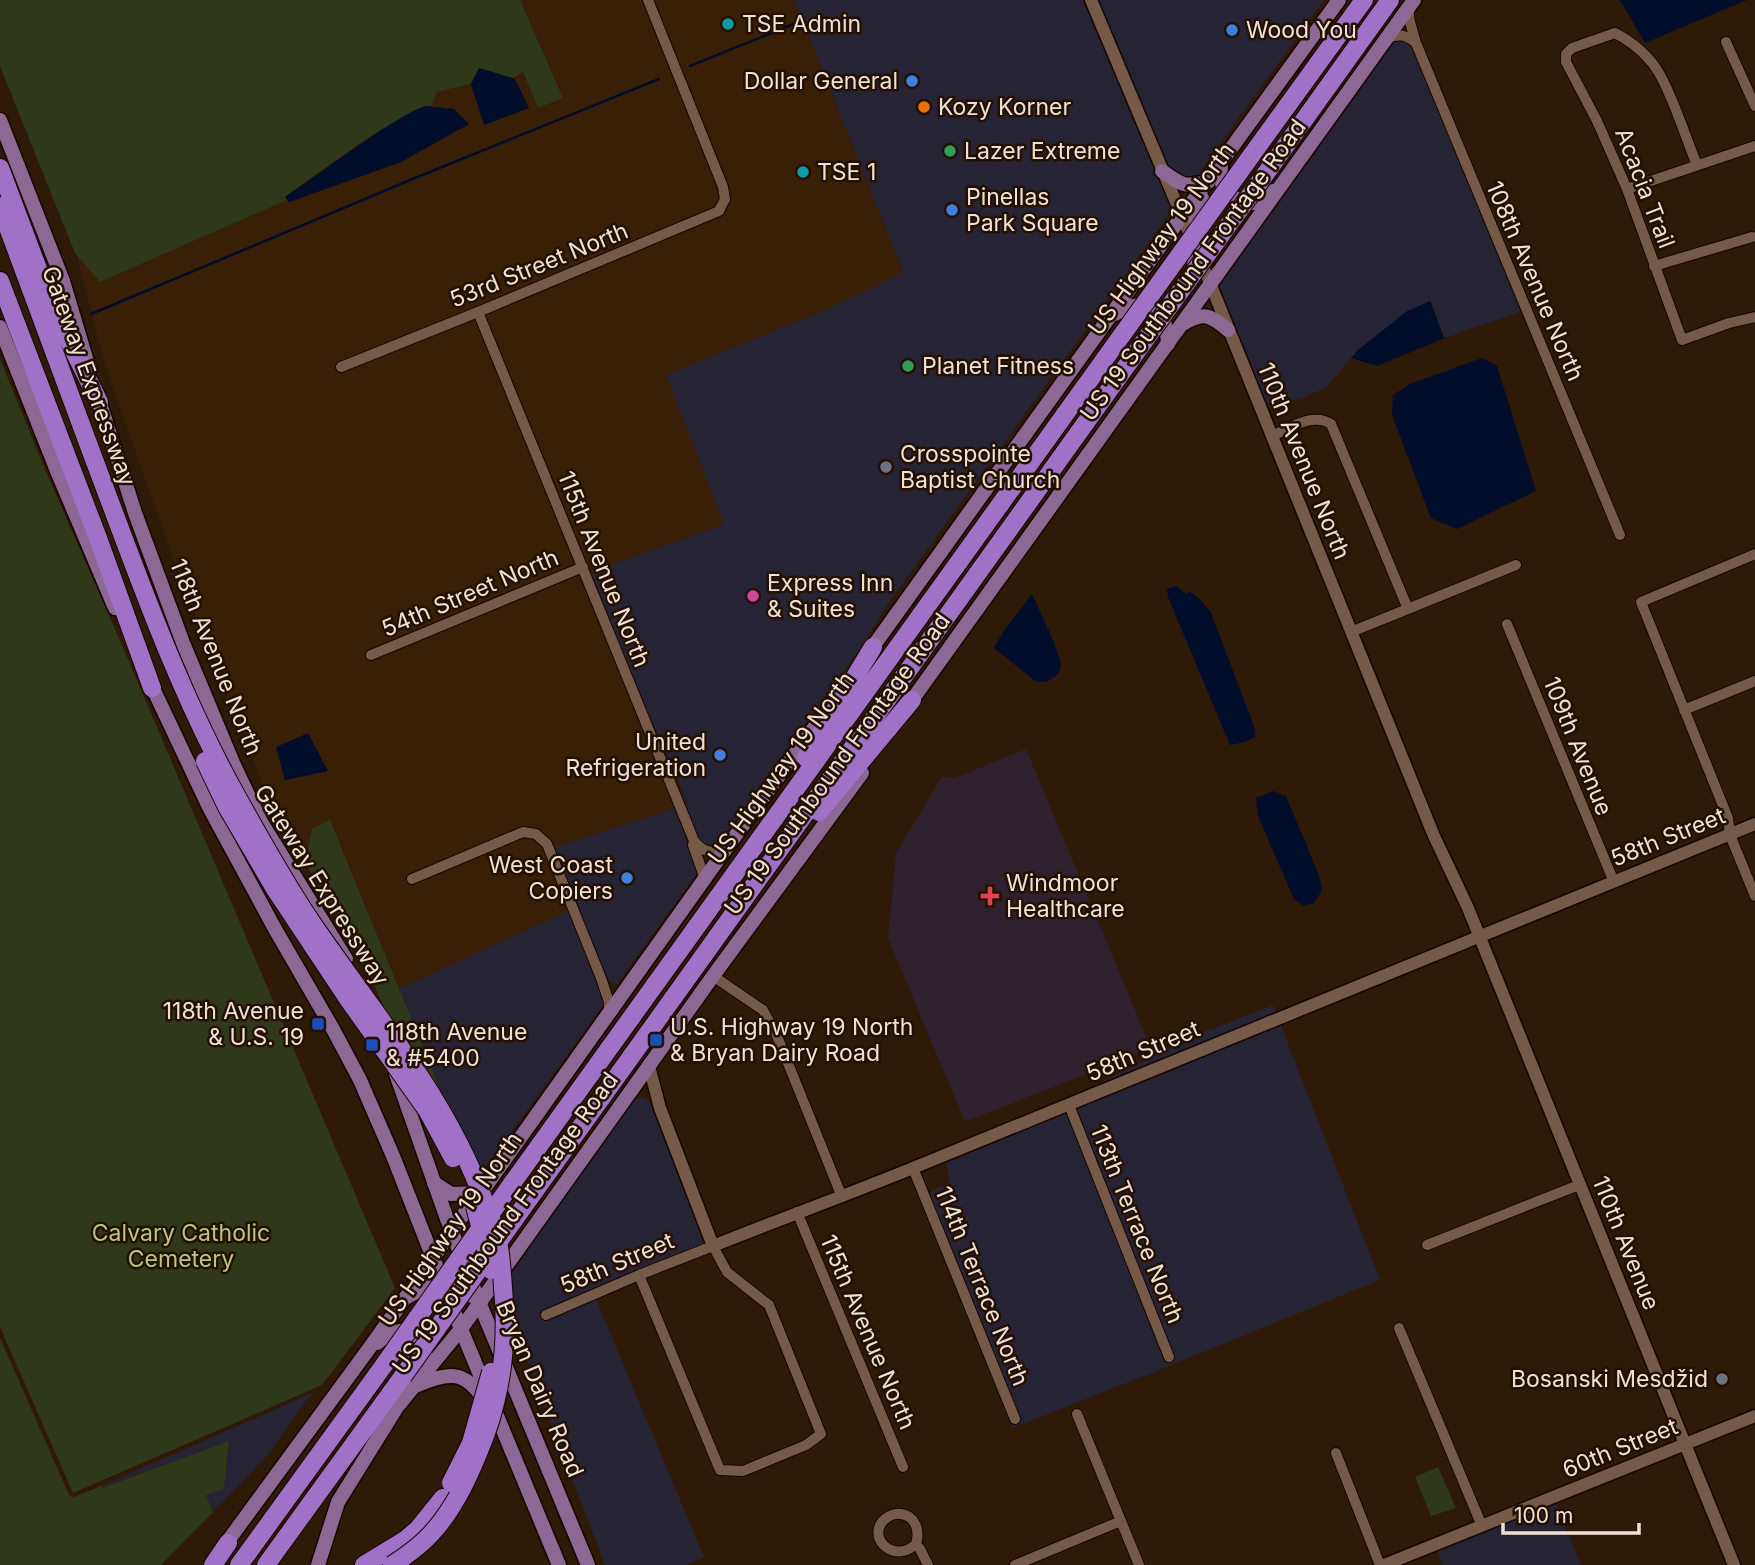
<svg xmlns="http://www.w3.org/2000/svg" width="1755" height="1565" viewBox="0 0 1755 1565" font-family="Inter,sans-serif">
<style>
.commercial{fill:#262434}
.built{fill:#3a1f07}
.medical{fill:#2e212e}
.green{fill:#30381a}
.water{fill:#000e2c}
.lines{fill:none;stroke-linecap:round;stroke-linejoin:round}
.stream{stroke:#000e2c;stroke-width:2.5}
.minor-casing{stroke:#160400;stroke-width:12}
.tertiary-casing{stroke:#160400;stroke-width:15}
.primary-casing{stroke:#160400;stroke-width:17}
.motorway-casing{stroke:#160400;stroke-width:20}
.minor{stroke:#745a47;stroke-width:10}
.tertiary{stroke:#745a47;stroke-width:12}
.primary{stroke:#8e6894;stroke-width:14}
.motorway{stroke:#a071c7;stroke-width:18}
.motorway-bridge-casing{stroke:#160400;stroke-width:20;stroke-linecap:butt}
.motorway-bridge{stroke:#a071c7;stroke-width:18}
.culture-dot{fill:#0f9aa8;stroke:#241001;stroke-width:2.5}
.shop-dot{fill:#3f7fe0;stroke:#241001;stroke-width:2.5}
.food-dot{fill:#e8710a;stroke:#241001;stroke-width:2.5}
.leisure-dot{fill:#2e9e5b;stroke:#241001;stroke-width:2.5}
.worship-dot{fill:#6b7280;stroke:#241001;stroke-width:2.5}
.hotel-dot{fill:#d1479c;stroke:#241001;stroke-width:2.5}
.health-dot{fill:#e0444e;stroke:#241001;stroke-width:2.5}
.transit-dot{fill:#1a4fb4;stroke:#241001;stroke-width:2.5}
.labels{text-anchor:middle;stroke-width:5;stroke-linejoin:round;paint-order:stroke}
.poi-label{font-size:23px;fill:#f0e1d6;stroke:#241001;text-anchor:start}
.street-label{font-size:23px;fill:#f0e1d6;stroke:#241001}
.park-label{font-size:23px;fill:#b5c97f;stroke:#241001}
</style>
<rect width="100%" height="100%" fill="#2f1907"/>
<g class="commercial">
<path d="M794,0h292l70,170 -1,2 3,2 15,35 -283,392 -32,50 -142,196h-9l-9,-10 -13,-32 3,-1 -50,-115 -47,-117 133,-48 -59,-149 160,-65 78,-38z"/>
<path d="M1097,0h227l-130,180 -5,1 -23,-13z"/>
<path d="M1397,40h6l8,5 110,267 -77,26 -13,-37 -73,49 -31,37 -27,12 -36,5 -48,-120 174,-242z"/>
<path d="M675,808l12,32 1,7 9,26 -80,111 -5,-1 -6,-7 -52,-129z"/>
<path d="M568,911l27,66 9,27 -122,168 -16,-19 -68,-164z"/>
<path d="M1273,1005l4,9 -233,96 164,-80h2z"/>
<path d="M1280,1023l100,257 -231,94 -137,54 -1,-5 1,2 9,-4 -92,-229 20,-9 -3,-23 120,-49 99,251 10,-3 -99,-252z"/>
<path d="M635,1098h8l6,3 6,9 52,133 -75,30 -93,40 4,8 53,-22 108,258 -18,8h-81l-92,-242 -4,-55 121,-168z"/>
<path d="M315,1392l-9,9 -40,56 -53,55 -7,-17 18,-7 5,-47 -128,47v-2z"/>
<path d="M1555,1501l26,64h-139l-6,-16z"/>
</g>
<g class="built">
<path d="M520,0h122l76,188 2,10 -5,9 -239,101 -141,57 3,8 137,-55 101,247 -212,88 5,8 211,-88 95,235 -121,39v-4l-4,-5h-2l-9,-7 -18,-3 -116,50 4,8 114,-49 10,2 9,8 26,64 -170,78 -34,-82 -52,-78 -7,34 -30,-48 -94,-234 -77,-219 -27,-107 23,27 187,-82 3,2 111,-40 68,-38 -15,-15 -23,-3 6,-14 34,-8 13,40 45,-16 -14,-29 -2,-1 10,-7 40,27z"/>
<path d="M653,0h141l109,273 -78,37 -159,65 58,149 -133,48 -106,-258 225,-93 14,-9 6,-12 -2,-15z"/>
</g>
<path class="medical" d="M1026,749l125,299 -186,74 -77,-184 8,-85 46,-76 13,1z"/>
<g class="green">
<path d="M0,0h520l43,98 -25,10 -15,-36 -10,6 -34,-10 -8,16 -34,8 -6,14c-23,-1 -122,74 -146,91l2,3 -187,82 -25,-29 -75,-187z"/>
<path d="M0,359l44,108 84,192 267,629 -73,97 -249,108 -73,-166z"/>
<path d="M330,820l136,333 -56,-86 -42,-96 -63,-108 7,-34z"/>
<path d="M0,1338l69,157 5,2 27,-11 1,2 127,-47 -5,48 -18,6 7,17 -52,53h-161z"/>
<path d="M1438,1467l18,41 -25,8 -16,-39z"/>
</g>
<g class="water">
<path d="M1620,0h127l-102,43z"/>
<path d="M479,68l36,11 14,29 -45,17 -13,-41z"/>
<path d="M425,106l29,3 15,15 -68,38 -112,40 -4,-5 93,-65 35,-21z"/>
<path d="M1430,301l14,37 4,-1 -71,29 -26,-8 7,-8 49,-39z"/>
<path d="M1482,358l15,8 39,125 -79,38 -26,-11 -39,-103 1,-20 17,-11z"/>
<path d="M1176,586l11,8 3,-3 11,9 10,13 44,116v8l-10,5 -15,3 -62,-148 -1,-8z"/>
<path d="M1032,594l22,48 7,22 -1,7 -4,5 -8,5 -9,1 -5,-2 -40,-32 9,-16z"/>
<path d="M308,733l20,38 -43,9 -9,-33z"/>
<path d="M1273,791l13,5 34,82 2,12 -8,13 -11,3 -9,-7 -36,-83 -2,-18z"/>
</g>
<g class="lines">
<g class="stream">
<path d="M690,66l106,-43"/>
<path d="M91,314l324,-136 244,-99"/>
</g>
<g class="minor-casing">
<g id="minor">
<path d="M1408,9l2,13 6,21 204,492"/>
<path d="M1387,38c13,-4 18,-4 29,5"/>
<path d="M1726,42l29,64"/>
<path d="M1697,165c-12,-29 -23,-66 -38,-92 -10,-17 -27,-31 -44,-40l-43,15 -6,6v8l31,59 30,68 55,151 47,-17 26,-6"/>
<path d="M1627,189l128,-43"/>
<path d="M1654,266l98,-29"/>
<path d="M478,312l210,514 6,15 -1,4 12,34"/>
<path d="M341,367l137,-55 241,-101 6,-12 -2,-12 -75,-187"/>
<path d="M1272,436c18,-8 41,-24 59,-12l77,185"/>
<path d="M1755,554l-114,48 87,216 2,17 25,61"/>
<path d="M1507,624l107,258"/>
<path d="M1351,632l165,-67"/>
<path d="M371,655l212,-88"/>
<path d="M1684,710l71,-29"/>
<path d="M694,841c10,12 16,12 31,9"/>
<path d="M412,879l111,-47 13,2 11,10 54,134 8,24v10"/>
<path d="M713,976l50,34 14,26 65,161"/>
<path d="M1069,1105l100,252"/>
<path d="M913,1168l102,251"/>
<path d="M797,1212l106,255"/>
<path d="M1427,1245l152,-60"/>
<path d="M546,1315l93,-40 74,-29 14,26 42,33 52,129 -15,11 -63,26 -23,-1 -81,-195"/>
<path d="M1399,1328l83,198"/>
<path d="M1077,1414l62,151"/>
<path d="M1336,1453l44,112"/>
<path d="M916,1544c-22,21 -51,-7 -31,-25 4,-3 10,-6 16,-5 15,2 19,17 15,30l4,5 8,16"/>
<path d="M1015,1565l106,-44"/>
</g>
</g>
<g class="tertiary-casing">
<g id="tertiary">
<path d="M1091,0l119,283 224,553 34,72 266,657"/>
<path d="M649,1066l11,42 53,138c67,-27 134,-51 200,-78l842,-344"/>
<path d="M1384,1565l371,-149"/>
</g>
</g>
<g class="primary-casing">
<g id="primary">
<path d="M0,120l63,161 25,84"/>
<path d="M1221,164c0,5 -1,12 0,17 3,11 20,24 32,22 8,-1 14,-7 20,-12"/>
<path d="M1162,171c21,15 21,16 46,11"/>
<path d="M1193,274l3,-24v-39l6,-13"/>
<path d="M1115,314c33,-19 51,-8 53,30"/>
<path d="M1183,324c20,-13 28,-9 45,6"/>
<path d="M0,327l57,144 58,137"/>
<path d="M97,394l38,119 48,130 50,120 28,59 85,137"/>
<path d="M867,655l315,-439 157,-216"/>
<path d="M149,680l61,129 65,120 59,102 26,49 33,76 68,173 98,236"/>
<path d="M907,707l507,-707"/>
<path d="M396,1074l51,145 32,83 109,263"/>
<path d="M434,1183l17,11 30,-1"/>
<path d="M407,1297c10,-6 36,-18 48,-15 6,2 12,9 17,14"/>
<path d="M377,1343l11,-9 16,-4 15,9 6,14 -2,3"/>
<path d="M415,1386c32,-13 49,-18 69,14"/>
<path d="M222,1549l146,-199 65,-91 18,-29 30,-37 244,-343 99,-136"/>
<path d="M318,1565l20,-63 59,-95 64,-78 252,-353 149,-203"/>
</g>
</g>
<g class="motorway-casing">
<g id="motorway">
<path d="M1251,156l113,-156"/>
<path d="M0,168l52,138 47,96"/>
<path d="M1269,169l121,-169"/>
<path d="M0,206l95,256"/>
<path d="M0,281l98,257 54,150"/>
<path d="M806,758l67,-111"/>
<path d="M819,812l93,-112"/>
<path d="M511,1185l611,-850"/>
<path d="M529,1199l611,-852"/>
<path d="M213,1565l15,-22"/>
<path d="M239,1565l145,-200"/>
<path d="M266,1565l137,-189"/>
<path d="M364,1565l41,-25 13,-11 25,-31"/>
</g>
</g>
<use href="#minor" class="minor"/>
<use href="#tertiary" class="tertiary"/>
<use href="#primary" class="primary"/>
<use href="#motorway" class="motorway"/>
<g class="motorway-bridge-casing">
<g id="motorway-bridge">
<path d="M1122,335l129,-179"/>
<path d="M1140,347l129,-178"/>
<path d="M95,462c43,113 82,227 141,333 24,43 48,87 76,128 61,89 133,173 171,275 4,12 10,23 13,35 6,22 6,46 8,68 3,47 -3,91 -19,135 -13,34 -29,71 -54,98 -11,12 -25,22 -39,31"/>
<path d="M205,761l22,46 48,82 73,110 79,111 26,48"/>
<path d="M475,1206l16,64"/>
<path d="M384,1365l127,-180"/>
<path d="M403,1376l126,-177"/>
<path d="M451,1483l20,-40 20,-71"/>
</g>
</g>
<use href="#motorway-bridge" class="motorway-bridge"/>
</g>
<g class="culture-dot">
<circle cx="728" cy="24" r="7"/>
<circle cx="803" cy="172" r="7"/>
</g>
<g class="shop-dot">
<circle cx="1232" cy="30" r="7"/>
<circle cx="912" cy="81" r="7"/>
<circle cx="952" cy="210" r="7"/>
<circle cx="720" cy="755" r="7"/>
<circle cx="627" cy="878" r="7"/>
</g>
<circle class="food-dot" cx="924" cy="107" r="7"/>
<g class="leisure-dot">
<circle cx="950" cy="151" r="7"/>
<circle cx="908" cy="366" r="7"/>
</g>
<g class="worship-dot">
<circle cx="886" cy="467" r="7"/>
<circle cx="1722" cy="1379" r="7"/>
</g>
<circle class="hotel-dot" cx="753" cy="596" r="7"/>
<path class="health-dot" d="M986.5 885.5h7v7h7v7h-7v7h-7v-7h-7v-7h7z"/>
<g class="transit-dot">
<rect x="311" y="1017" width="14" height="14" rx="3.5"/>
<rect x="649" y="1033" width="14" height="14" rx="3.5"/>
<rect x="365" y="1038" width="14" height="14" rx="3.5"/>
</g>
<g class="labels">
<g class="poi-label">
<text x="742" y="32">TSE Admin</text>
<text x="1246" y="38">Wood You</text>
<text x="898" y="89" text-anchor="end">Dollar General</text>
<text x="938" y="115">Kozy Korner</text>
<text x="964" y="159">Lazer Extreme</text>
<text x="817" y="180">TSE 1</text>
<text x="966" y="205">Pinellas<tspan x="966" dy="26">Park Square</tspan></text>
<text x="922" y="374">Planet Fitness</text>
<text x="900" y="462">Crosspointe<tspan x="900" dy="26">Baptist Church</tspan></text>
<text x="767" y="591">Express Inn<tspan x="767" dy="26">&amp; Suites</tspan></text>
<text x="706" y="750" text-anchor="end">United<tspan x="706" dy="26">Refrigeration</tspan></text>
<text x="613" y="873" text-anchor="end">West Coast<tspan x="613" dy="26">Copiers</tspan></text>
<text x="1006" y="891">Windmoor<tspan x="1006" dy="26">Healthcare</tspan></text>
<text x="304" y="1019" text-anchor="end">118th Avenue<tspan x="304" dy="26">&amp; U.S. 19</tspan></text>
<text x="670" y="1035">U.S. Highway 19 North<tspan x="670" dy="26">&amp; Bryan Dairy Road</tspan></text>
<text x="386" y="1040">118th Avenue<tspan x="386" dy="26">&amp; #5400</tspan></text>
<text x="1708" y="1387" text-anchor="end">Bosanski Mesdžid</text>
</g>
<g class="street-label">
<text transform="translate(1645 188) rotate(69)" y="8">Acacia Trail</text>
<text transform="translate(1161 239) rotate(-54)" y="8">US Highway 19 North</text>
<text transform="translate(539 265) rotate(-22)" y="8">53rd Street North</text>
<text transform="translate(1193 270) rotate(-54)" y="8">US 19 Southbound Frontage Road</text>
<text transform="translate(1535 281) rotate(67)" y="8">108th Avenue North</text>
<text transform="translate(89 376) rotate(70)" y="8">Gateway Expressway</text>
<text transform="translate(1304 461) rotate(68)" y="8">110th Avenue North</text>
<text transform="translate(604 569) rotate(68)" y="8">115th Avenue North</text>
<text transform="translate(470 593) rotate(-23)" y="8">54th Street North</text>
<text transform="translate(216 657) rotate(68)" y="8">118th Avenue North</text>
<text transform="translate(1578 746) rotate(68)" y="8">109th Avenue</text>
<text transform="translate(837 764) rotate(-54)" y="8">US 19 Southbound Frontage Road</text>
<text transform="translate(781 768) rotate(-54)" y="8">US Highway 19 North</text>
<text transform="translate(1668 837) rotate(-22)" y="8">58th Street</text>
<text transform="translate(322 885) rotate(58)" y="8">Gateway Expressway</text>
<text transform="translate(1143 1051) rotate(-23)" y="8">58th Street</text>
<text transform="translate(505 1223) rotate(-54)" y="8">US 19 Southbound Frontage Road</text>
<text transform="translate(1137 1224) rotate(68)" y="8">113th Terrace North</text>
<text transform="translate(450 1229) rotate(-55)" y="8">US Highway 19 North</text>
<text transform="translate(1626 1243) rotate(68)" y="8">110th Avenue</text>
<text transform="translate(617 1263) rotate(-23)" y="8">58th Street</text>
<text transform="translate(982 1286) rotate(68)" y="8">114th Terrace North</text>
<text transform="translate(868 1332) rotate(67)" y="8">115th Avenue North</text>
<text transform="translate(540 1389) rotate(67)" y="8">Bryan Dairy Road</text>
<text transform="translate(1620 1448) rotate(-22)" y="8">60th Street</text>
</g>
<g class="park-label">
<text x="181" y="1241">Calvary Catholic<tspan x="181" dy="26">Cemetery</tspan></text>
</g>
</g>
<path d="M1503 1523v10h136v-10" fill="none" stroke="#f0e1d6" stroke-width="3.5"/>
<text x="1514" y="1523" font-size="21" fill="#f0e1d6" stroke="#241001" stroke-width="5" paint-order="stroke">100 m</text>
</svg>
